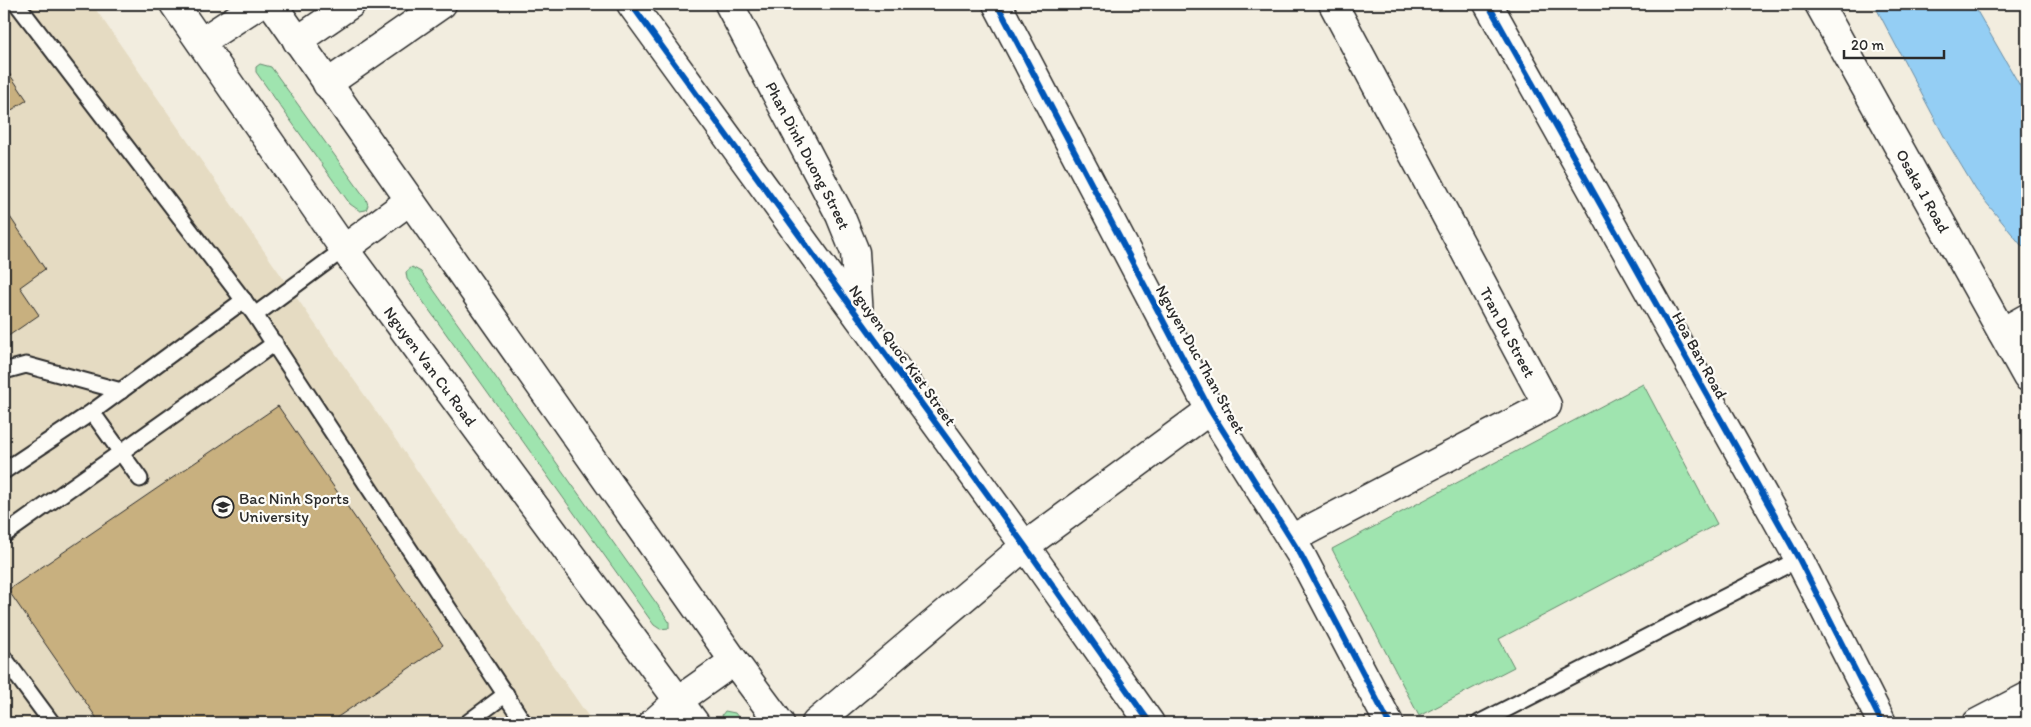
<svg xmlns="http://www.w3.org/2000/svg" width="2031" height="727" viewBox="0 0 2031 727" font-family="Itim,sans-serif">
<style>
.built{fill:#e5dbc2}
.green{fill:#9fe4af;stroke:#65886d}
.water{fill:#94cef4;stroke:#6a8da4}
.building{fill:#c8b07f;stroke:#2b2b2b}
.lines{fill:none;stroke-linecap:round;stroke-linejoin:round}
.service-casing{stroke:#2b2b2b;stroke-width:19}
.minor-casing{stroke:#2b2b2b;stroke-width:31}
.tertiary-casing{stroke:#2b2b2b;stroke-width:31}
.primary-casing{stroke:#2b2b2b;stroke-width:31}
.service{stroke:#fdfcf7;stroke-width:15}
.minor{stroke:#fdfcf7;stroke-width:28}
.tertiary{stroke:#fdfcf7;stroke-width:28}
.primary{stroke:#fdfcf7;stroke-width:28}
.cycleway-casing{stroke:#fdfcf7;stroke-width:9}
.cycleway{stroke:#0057b8;stroke-width:6}
.labels{text-anchor:middle;stroke-width:4.5;stroke-linejoin:round;paint-order:stroke}
.street-label{font-size:16px;fill:#2b2b2b;stroke:#fdfcf7}
.poi-label{font-size:16px;fill:#2b2b2b;stroke:#fdfcf7;text-anchor:start}
</style>
<rect width="100%" height="100%" fill="#f2eddf"/>
<filter id="ink" filterUnits="userSpaceOnUse"><feTurbulence type="fractalNoise" baseFrequency=".02" numOctaves="2"/><feDisplacementMap in="SourceGraphic" scale="10" xChannelSelector="R" yChannelSelector="G"/><feConvolveMatrix kernelMatrix="1 2 1 2 8 2 1 2 1" color-interpolation-filters="sRGB"/></filter>
<g filter="url(#ink)">
<path class="built" d="M4,4h88l501,719h-589z"/>
<g class="green">
<path d="M260,64l11,3 95,132 2,6 -2,5 -6,1 -10,-7 -94,-132v-5z"/>
<path d="M412,267l9,5 243,342 5,8v6l-9,1 -6,-4 -247,-346 -1,-7z"/>
<path d="M1643,384l74,140 -218,115 15,28 -95,49 -87,-167z"/>
<path d="M725,711l10,2 8,10h-18l-3,-8z"/>
</g>
<path class="water" d="M1874,4h99l54,94v149l-6,-2 -45,-55 -30,-50z"/>
<g class="building">
<path d="M4,66l23,34 -23,15z"/>
<path d="M4,208l41,61 -25,18 19,28 -35,24z"/>
<path d="M278,406l165,239 -114,78h-229l-92,-133z"/>
</g>
<g class="lines">
<g class="service-casing">
<g id="service">
<path d="M17,4l238,311 269,408"/>
<path d="M255,315l89,-66"/>
<path d="M4,371l22,-6 95,26"/>
<path d="M92,412l48,67"/>
<path d="M4,471l88,-59 152,-112"/>
<path d="M4,535l271,-192"/>
<path d="M4,658l48,65"/>
<path d="M467,723l39,-29"/>
<path d="M1479,723l320,-164"/>
</g>
</g>
<g class="minor-casing">
<g id="minor">
<path d="M631,4l394,542 125,177"/>
<path id="s1" d="M729,4l111,211 15,37 4,65"/>
<path d="M997,4l213,406 91,145 88,168"/>
<path d="M1488,4l311,555 83,164"/>
<path id="s2" d="M1819,4l208,373"/>
<path d="M297,41l54,-37"/>
<path d="M327,84l115,-80"/>
<path d="M2002,332l25,-14"/>
<path d="M1291,539l256,-134 -214,-401"/>
<path d="M653,723l26,-23 55,-39"/>
<path d="M816,723l209,-177 185,-136"/>
</g>
</g>
<g class="tertiary-casing">
<path id="tertiary" d="M1977,723l50,-26"/>
</g>
<g class="primary-casing">
<g id="primary">
<path id="s3" d="M174,4l170,245 351,474"/>
<path d="M272,4l462,657 46,62"/>
<path d="M201,42l58,-38"/>
<path d="M344,249l65,-48"/>
</g>
</g>
<use href="#service" class="service"/>
<use href="#minor" class="minor"/>
<use href="#tertiary" class="tertiary"/>
<use href="#primary" class="primary"/>
<g class="cycleway-casing">
<g id="cycleway">
<path d="M631,4l394,542 125,177"/>
<path d="M997,4l213,406 91,145 88,168"/>
<path d="M1488,4l311,555 83,164"/>
</g>
</g>
<use href="#cycleway" class="cycleway"/>
</g>
</g>
<defs>
<g id="university-ring" transform="scale(1.125)"><circle r="9.5" fill="#fdfcf7" stroke="#2b2b2b" stroke-width="1.5"/><path d="M0-5L7-2L0 1L-7-2ZM-4 1L0 2.5L4 1V4Q0 6-4 4Z" fill="#2b2b2b"/></g>
</defs>
<g fill-rule="evenodd">
<use href="#university-ring" x="223" y="507"/>
</g>
<g class="labels">
<g class="street-label">
<text dy="6" stroke="none"><textPath href="#s1" startOffset="171">Phan Dinh Duong Street</textPath></text>
<text dy="6" stroke="none"><textPath href="#s2" startOffset="214">Osaka 1 Road</textPath></text>
<text transform="translate(1508 332) rotate(62)" y="6">Tran Du Street</text>
<text transform="translate(903 355) rotate(54)" y="6">Nguyen Quoc Kiet Street</text>
<text transform="translate(1700 355) rotate(61)" y="6">Hoa Ban Road</text>
<text transform="translate(1201 359) rotate(61)" y="6">Nguyen Duc Than Street</text>
<text dy="6" stroke="none"><textPath href="#s3" startOffset="444">Nguyen Van Cu Road</textPath></text>
</g>
<g class="poi-label">
<text x="239" y="504">Bac Ninh Sports<tspan x="239" dy="18">University</tspan></text>
</g>
</g>
<rect width="2031" height="727" fill="none" stroke="#fdfcf7" stroke-width="20"/>
<rect x="10" y="10" width="2011" height="707" fill="none" stroke="#2b2b2b" stroke-width="2" filter="url(#ink)"/>
<path d="M1844 50v8h100v-8" fill="none" stroke="#2b2b2b" stroke-width="2.5"/>
<text x="1851" y="50" font-size="15" fill="#2b2b2b" stroke="#fdfcf7" stroke-width="4" paint-order="stroke">20 m</text>
</svg>
